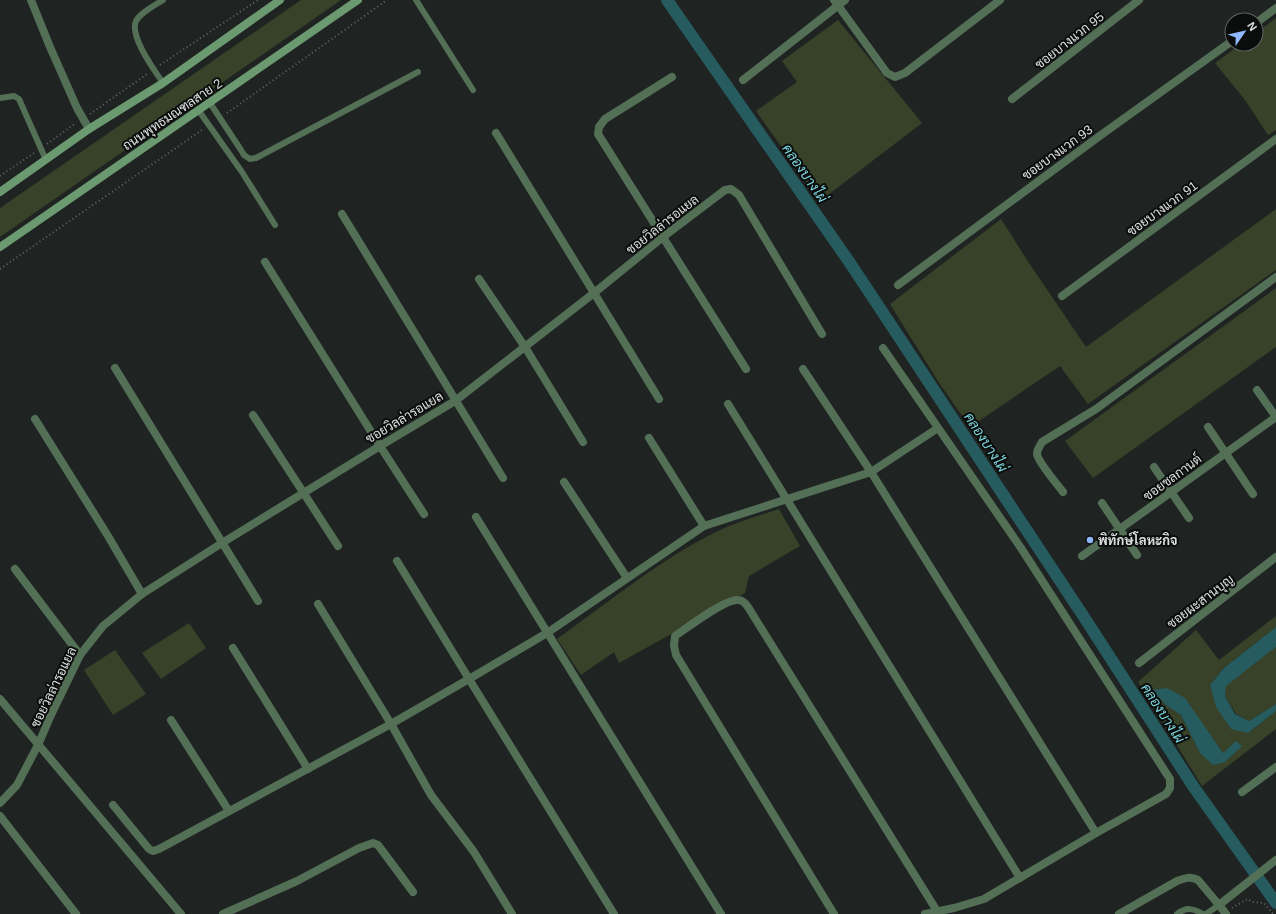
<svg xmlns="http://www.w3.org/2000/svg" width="1276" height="914" viewBox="0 0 1276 914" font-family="Helvetica,Sarabun,sans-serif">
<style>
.green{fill:#374229;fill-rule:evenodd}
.water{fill:#265b60}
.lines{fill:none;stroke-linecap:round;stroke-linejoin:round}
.canal{stroke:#265b60;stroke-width:12}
.path{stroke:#636866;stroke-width:2;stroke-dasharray:1 3;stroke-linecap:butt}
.lane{stroke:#536f55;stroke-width:6}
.street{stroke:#536f55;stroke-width:8}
.secondary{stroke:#6c9a70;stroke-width:8}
.poi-dot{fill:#8fb8fd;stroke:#0b0d0c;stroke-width:1.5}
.labels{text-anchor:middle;stroke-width:4;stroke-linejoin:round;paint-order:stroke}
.street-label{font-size:13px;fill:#dde1df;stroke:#0b0d0c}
.poi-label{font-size:13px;font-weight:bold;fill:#dde1df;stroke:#0b0d0c;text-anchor:start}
.water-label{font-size:14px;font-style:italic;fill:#7cd5dd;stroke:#0b0d0c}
</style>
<rect width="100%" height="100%" fill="#1f2422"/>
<g class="green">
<path d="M301,0h40l-341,237v-29z"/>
<path d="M1276,18v112l-8,5 -23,-35 -30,-37 26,-19h15v-11z"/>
<path d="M838,20l84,103 -102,78 -64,-90 41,-29 -15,-21z"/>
<path d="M1276,209v61l-188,134 -28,-38 -90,61 -31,-44 -49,-79 111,-85 26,41 59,87z"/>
<path d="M1276,288v59l-183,131 -28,-37z"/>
<path d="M779,509l21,37 -51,30 -4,17 -126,70 -5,-11 -33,23 -24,-36c50,-36 104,-80 159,-107 20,-10 42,-16 63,-23z"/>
<path d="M1276,616v11l-52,41 -14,17 38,48 28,-22v18l-74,57 -64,-104 58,-52 23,30zM1153,690l58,46 12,17h-23l-19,-38 -14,-9z"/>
<path d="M189,623l17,25 -45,31 -19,-26z"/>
<path d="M1276,647v57l-27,17 -13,-7 -11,-18v-10z"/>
<path d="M115,650l31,44 -33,21 -29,-45z"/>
</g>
<g class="water">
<path d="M1276,627v20l-50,39 -1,10 10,18 14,7 27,-17v7l-28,22 -17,-4 -15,-22 -6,-22 14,-17z"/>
<path d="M1167,688l18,10 38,55 13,-12 6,5 -17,16 -12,3 -13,-12 -19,-38 -14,-9 -15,-16z"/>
</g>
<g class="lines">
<path class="canal" d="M667,0l183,263 234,354 109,169 83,117"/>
<g class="path">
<path d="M160,65l98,-65"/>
<path d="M227,113l160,-113"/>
<path d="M90,114l57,-40"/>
<path d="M47,144l29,-21"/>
<path d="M0,176l34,-23"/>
<path d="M0,269l202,-139"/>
<path d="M1232,908l15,-9 6,3 11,1 9,11"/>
</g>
<g class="lane">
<path d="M163,0c-9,6 -22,12 -27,21 -7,15 19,50 27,62"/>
<path d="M416,0l57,90"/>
<path d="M0,98l14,-2 5,3 27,61"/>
<path d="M210,103l31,47 3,5 6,4 6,-1 162,-86"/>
<path d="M199,111l43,61 33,53"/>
<path d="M1177,914c9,-7 16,-6 26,0"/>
<path d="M1206,914l13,-9"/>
</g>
<g class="street">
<path d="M31,0l19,47 27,61 12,21"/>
<path d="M834,0l53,73 8,4 10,-4 95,-73"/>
<path d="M1256,23l20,-15"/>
<path d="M672,77l-67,42 -6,8 -1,7 148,235"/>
<path d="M743,80l102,-80"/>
<path d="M1012,99l127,-99"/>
<path d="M496,133l163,266"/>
<path d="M342,214l161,264"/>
<path d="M265,262l115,184 44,68"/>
<path d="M479,279l46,68 58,95"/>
<path d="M898,285l203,-150 131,-94"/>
<path d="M1062,296l214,-157"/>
<path d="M883,348l138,200 149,231v9l-4,6 -70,39 -112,66 -30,9 -29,6"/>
<path d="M115,368l143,233"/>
<path d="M803,369l68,103 225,361"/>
<path d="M1257,390l19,27"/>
<path d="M728,404l292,474"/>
<path d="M253,415l85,131"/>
<path d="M35,419l73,117 34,58"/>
<path d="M1208,427l45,67"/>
<path d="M649,438l55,88"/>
<path d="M1154,467l35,51"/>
<path d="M564,482l63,96"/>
<path d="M1063,492c-6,-8 -25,-30 -26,-38 0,-5 3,-8 5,-12l54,-33 180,-132"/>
<path d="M1102,503l35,52"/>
<path d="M476,517l245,397"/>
<path d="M1082,556l194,-139"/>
<path d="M397,561l72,118 145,235"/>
<path d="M15,569l65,86"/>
<path d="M318,604l73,120 40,71 43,57 38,62"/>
<path d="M233,648l75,121"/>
<path d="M1139,663l137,-106"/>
<path d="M0,699l181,215"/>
<path d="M171,720l58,91"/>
<path d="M1242,792l34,-25"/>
<path d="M0,803l17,-18 21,-40 13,-30 29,-60 23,-29 39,-32 80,-51 158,-97 75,-45 139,-108 69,-56 62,-47 6,-1 8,6 83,139"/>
<path d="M113,805l36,44 4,2 6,-2 232,-125 78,-45 78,-46 157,-107 167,-54 67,-44"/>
<path d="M0,816l76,98"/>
<path d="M223,914l74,-33 62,-33 14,-5 5,2 35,47"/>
<path d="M834,914l-158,-259 -2,-9 1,-10c12,-8 51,-38 63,-36 4,0 8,4 10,7l189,304"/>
<path d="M1119,914l58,-33c8,-3 14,-5 21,-1l21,25"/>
<path d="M1226,914l-7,-9 57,-45"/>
</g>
<g class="secondary">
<path d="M0,192l89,-63 74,-46 117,-83"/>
<path d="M0,247l358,-247"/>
</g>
</g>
<circle class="poi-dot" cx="1090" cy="540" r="4"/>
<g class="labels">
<g class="street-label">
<text transform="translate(1069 40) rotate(-38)" y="5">ซอยบางแวก 95</text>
<text transform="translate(172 114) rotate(-34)" y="5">ถนนพุทธมณฑลสาย 2</text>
<text transform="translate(1057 152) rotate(-36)" y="5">ซอยบางแวก 93</text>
<text transform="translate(1162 208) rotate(-36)" y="5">ซอยบางแวก 91</text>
<text transform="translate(662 224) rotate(-38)" y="5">ซอยวิลล่ารอแยล</text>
<text transform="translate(404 417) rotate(-31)" y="5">ซอยวิลล่ารอแยล</text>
<text transform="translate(1172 477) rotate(-36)" y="5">ซอยชลกานต์</text>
<text transform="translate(1200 601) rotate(-37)" y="5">ซอยผะสานบุญ</text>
<text transform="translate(53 687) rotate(-64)" y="5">ซอยวิลล่ารอแยล</text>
</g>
<g class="poi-label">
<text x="1098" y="545">พิทักษ์โลหะกิจ</text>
</g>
<g class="water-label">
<text transform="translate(805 173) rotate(55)" y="5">คลองบางไผ่</text>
<text transform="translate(986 442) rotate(57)" y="5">คลองบางไผ่</text>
<text transform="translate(1163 713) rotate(57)" y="5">คลองบางไผ่</text>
</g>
</g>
<g transform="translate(1244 32) rotate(56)"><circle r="19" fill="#0b0d0c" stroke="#5f6260"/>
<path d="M0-3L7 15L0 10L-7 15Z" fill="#8fb8fd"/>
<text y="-6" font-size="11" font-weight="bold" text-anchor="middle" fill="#dde1df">N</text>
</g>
</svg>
